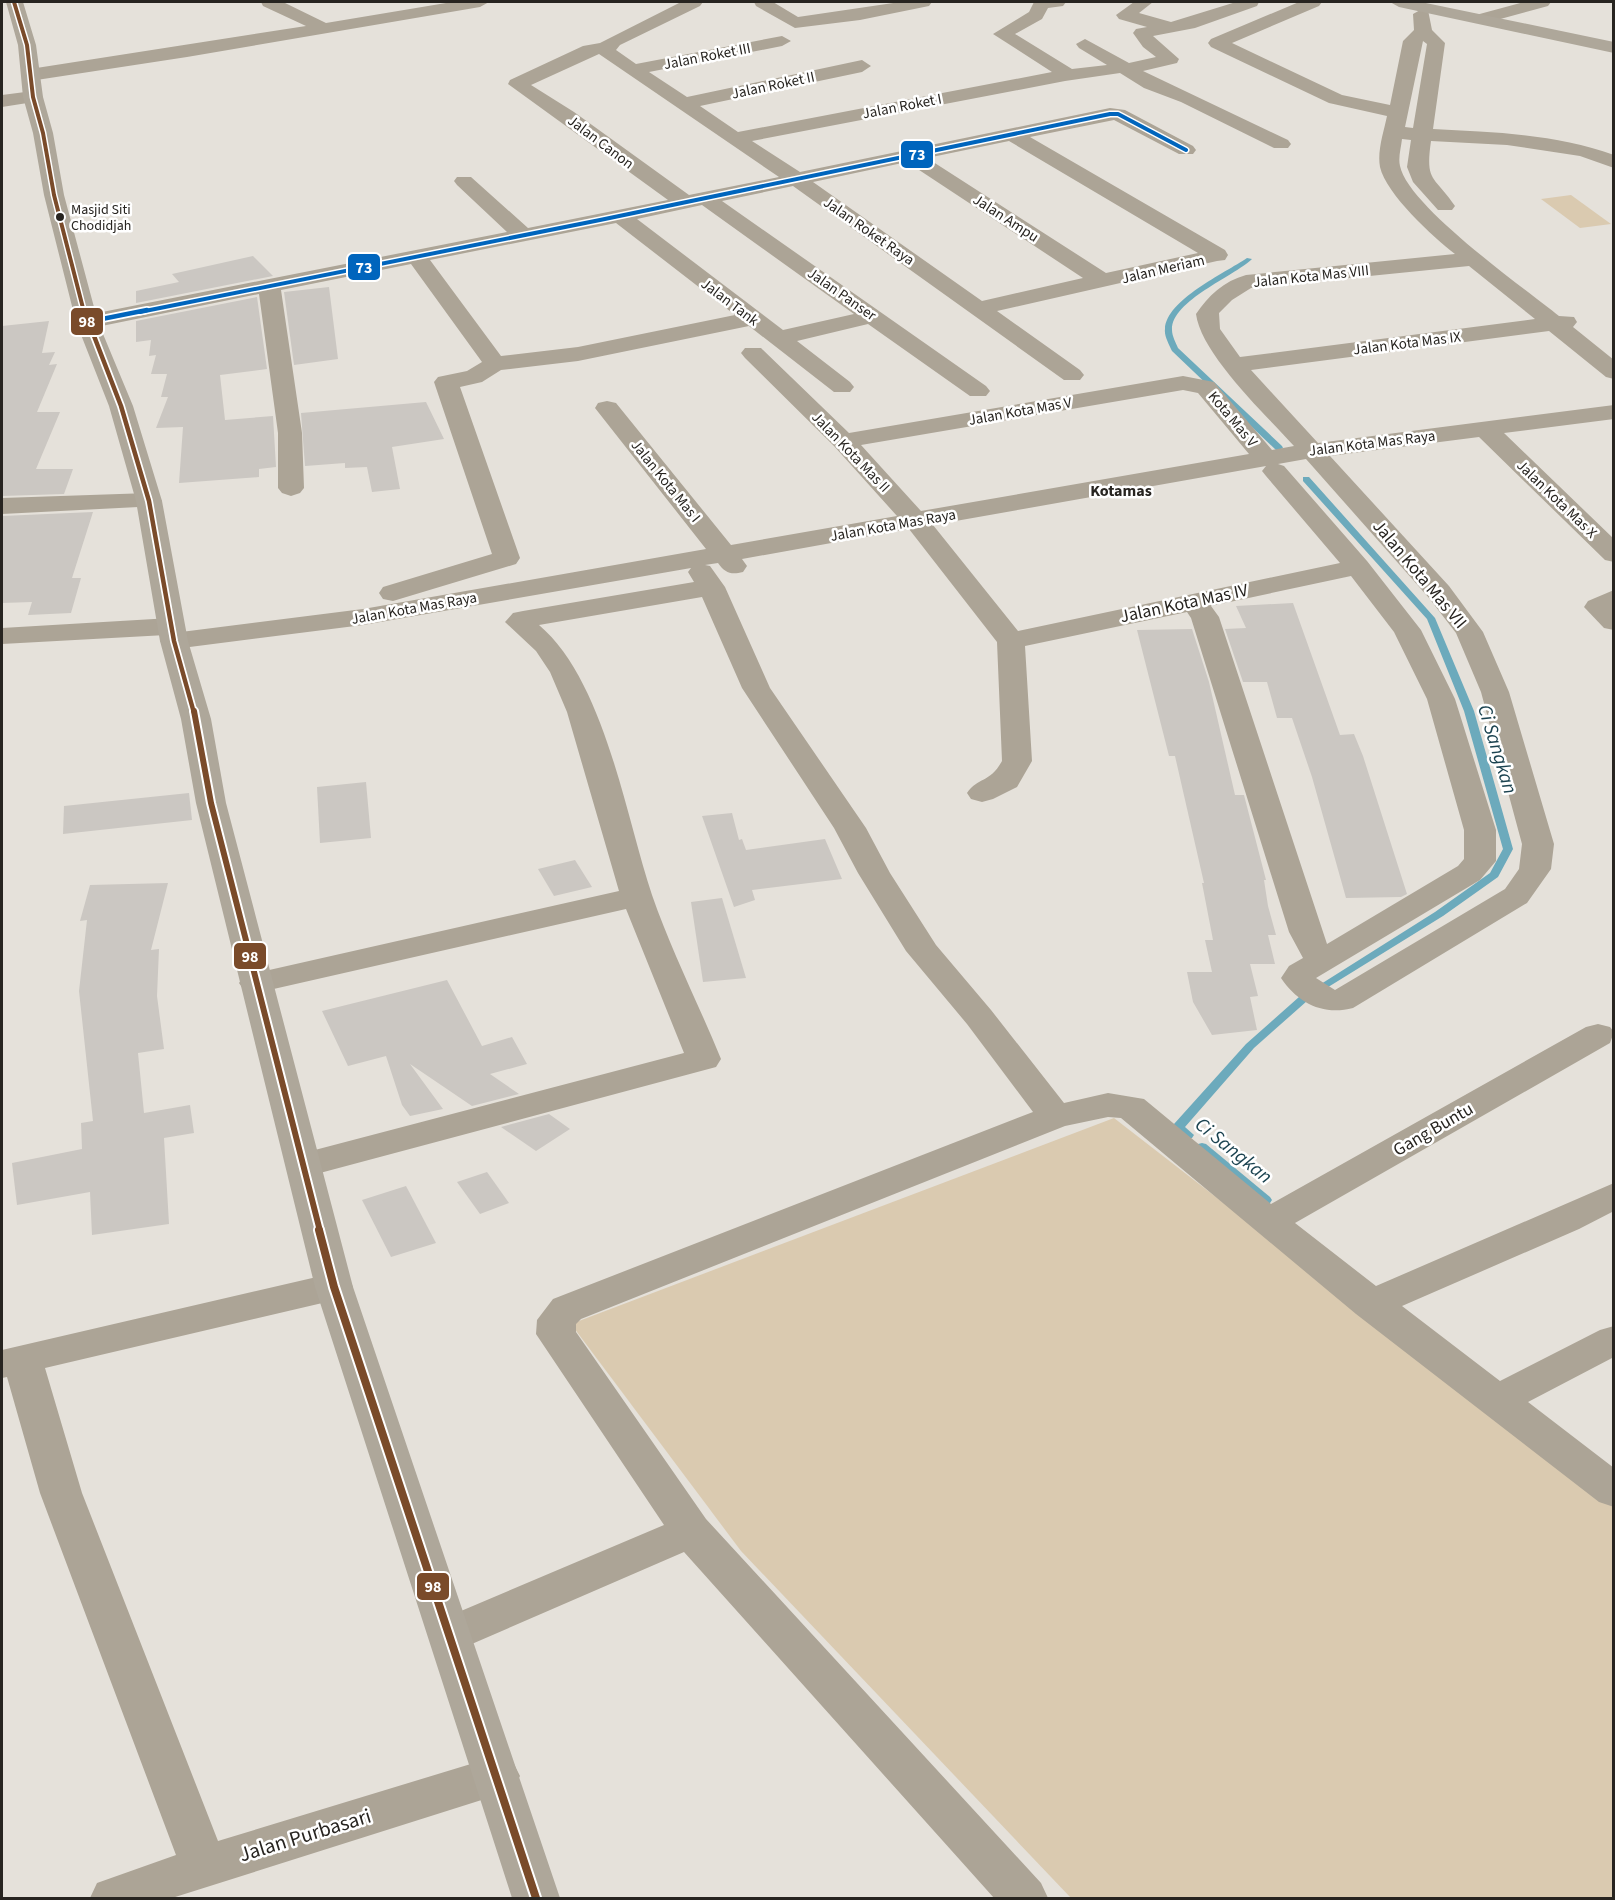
<svg xmlns="http://www.w3.org/2000/svg" width="1615" height="1900" viewBox="0 0 1615 1900" font-family="'Source Sans 3',sans-serif">
<style>
.green{fill:#dacab0}
.lines{fill:none;stroke-linecap:round;stroke-linejoin:round}
.stream{fill:#6caabc;fill-rule:evenodd}
.building{fill:#cbc7c2}
.street{fill:#aca496;fill-rule:evenodd}
.primary{fill:#aea79a;fill-rule:evenodd}
.bus-1-far3-casing{stroke:#fff;stroke-width:7}
.bus-1-far2-casing{stroke:#fff;stroke-width:8}
.bus-1-far1-casing{stroke:#fff;stroke-width:10}
.bus-1-casing{stroke:#fff;stroke-width:12}
.bus-2-far1-casing{stroke:#fff;stroke-width:7}
.bus-2-casing{stroke:#fff;stroke-width:8}
.bus-1-far3{stroke:#7a4b2a;stroke-width:4}
.bus-1-far2{stroke:#7a4b2a;stroke-width:4.5}
.bus-1-far1{stroke:#7a4b2a;stroke-width:6}
.bus-1{stroke:#7a4b2a;stroke-width:8}
.bus-2-far1{stroke:#0065bd;stroke-width:4}
.bus-2{stroke:#0065bd;stroke-width:4.5}
.bus-dot{fill:#272420;stroke:#fff;stroke-width:2}
.labels{text-anchor:middle;stroke-width:5;stroke-linejoin:round;paint-order:stroke}
.far-bus-label{font-size:14px;fill:#272420;stroke:#fff;text-anchor:start}
.far-street-label{font-size:15px;fill:#272420;stroke:#fff}
.far-neighbourhood-label{font-size:16px;font-weight:bold;fill:#272420;stroke:#fff}
.street-label{font-size:18px;fill:#272420;stroke:#fff}
.water-label{font-size:20px;font-style:italic;fill:#1b4350;stroke:#fff}
.near-street-label{font-size:21px;fill:#272420;stroke:#fff}
.line-badge{stroke:#fff;stroke-width:2}
.badge-label{font-size:16px;text-anchor:middle;font-weight:bold;fill:#fff}
</style>
<rect width="100%" height="100%" fill="#e5e1da"/>
<g class="green">
<path d="M1571,195l40,29 -31,4 -39,-29z"/>
<path d="M1114,1118l499,387v393h-542l-330,-347 -170,-227z"/>
</g>
<g class="lines">
<g class="stream">
<path d="M1247,258l5,1c-19,18 -81,42 -80,71 0,6 4,13 6,18l104,98 1,2 -4,2h-3l-104,-99c-3,-7 -8,-15 -7,-22 1,-29 60,-56 82,-71z"/>
<path d="M1303,477h6l126,141 39,93 39,138 -15,28 -55,39 -118,73 -4,-1 -1,-2 1,-2 114,-72 55,-39 13,-24 -39,-138 -37,-92 -124,-138z"/>
<path d="M1303,996l5,3 -1,2 -53,47 -69,79 9,8 -2,3c-8,2 -15,-5 -20,-11l2,-3 72,-80 53,-47z"/>
<path d="M1202,1143l4,1 64,53 2,3 -2,3h-8l-64,-53 -2,-3 2,-3z"/>
</g>
</g>
<g class="building">
<path d="M253,256l20,20 -137,27v-12l43,-9 -7,-8z"/>
<path d="M329,287l9,72 -44,6 -10,-73z"/>
<path d="M257,297l10,72 -47,6 5,45 48,-4 3,51 -17,2v8l-80,6 4,-56 -27,1 12,-31h-7l6,-23h-16l5,-19 -7,1 2,-16 -15,2v-21z"/>
<path d="M49,321l-7,32 13,-1 -6,13 8,-1 -20,48h23l-24,57h37l-9,25 -62,2v-170z"/>
<path d="M426,402l18,37 -52,8 8,42 -28,3 -5,-25 -22,1v-5l-40,3 -4,-53z"/>
<path d="M93,512l-21,66h9l-10,35 -43,2 4,-13 -30,1v-87z"/>
<path d="M1293,603l47,132 14,-1 9,22 44,138 -6,3 -55,1 -34,-121 -20,-59h-15l-10,-36h-24l-18,-53 21,-1 -10,-22z"/>
<path d="M1192,629l17,53 26,113h9l22,85h-2l4,26 8,29h-8l7,29h-25l8,32 -8,1 7,33 -45,5 -19,-33 -6,-30h25l-7,-32h8l-11,-57h2l-29,-127h-6l-32,-126z"/>
<path d="M366,782l5,56 -51,5 -3,-56z"/>
<path d="M189,793l3,27 -129,14 1,-28z"/>
<path d="M732,813l7,27 3,-1 4,11 79,-11 17,40 -90,11 3,10 -21,7 -32,-91z"/>
<path d="M575,860l17,27 -38,9 -16,-27z"/>
<path d="M168,883l-17,67 8,-1 -2,47 7,53 -26,4 6,60 46,-8 4,28 -30,5 5,86 -77,11 -2,-43 -73,13 -5,-42 70,-14 -1,-26 12,-2 -14,-130 8,-71 -7,1 10,-36z"/>
<path d="M722,898l24,80 -43,4 -12,-80z"/>
<path d="M447,980l35,66 30,-9 15,27 -37,10 29,20 -47,12 -62,-42 33,45 -33,7 -8,-11 -16,-49 -38,10 -26,-55z"/>
<path d="M549,1114l21,15 -34,22 -35,-24z"/>
<path d="M487,1172l22,31 -29,11 -23,-32z"/>
<path d="M406,1186l30,57 -45,14 -29,-57z"/>
</g>
<g class="lines">
<g class="street">
<path d="M261,2h22l43,21 126,-21h37l-9,5 -293,50 -157,24 -9,-6 9,-6 276,-43 -43,-20z"/>
<path d="M681,2h22l-3,4 -80,39 -4,5 20,14 146,-28 9,5 -9,5 -133,26 38,25 175,-37 9,6 -9,6 -162,34 38,26 314,-60 -59,-38 36,-22 5,-10h32l-3,4 -15,2 -6,11 -27,15 57,35 35,-4 -28,-17 -3,-4 9,-5 44,24 27,-6 -13,-10 -10,-14 3,-4 11,-2 -28,-8 -3,-4 18,-13h19l-14,11 32,9 65,-20h23l-2,4 -62,22 -42,8 26,23 -2,4 -34,8 145,69 3,4 -3,4h-14l-93,-46 -37,-14 -24,-15 -55,8 -313,60 48,31 310,-64 15,2 68,36 3,4 -3,4h-14l-65,-34 -84,17 195,113 3,5 -3,5 -8,1 -220,50 83,59 4,5 -4,5h-16l-271,-194 -71,15 264,185 4,5 -4,5h-16l-102,-72 -71,17 53,41 4,5 -4,5h-16l-85,-66 -171,35 -77,9 -19,12 -22,5 60,171 -4,6 -123,37 -10,-2 -4,-6 4,-6 109,-33 -58,-172 4,-5 29,-6 15,-9 -71,-98 -130,26 21,143 2,55 -4,5 -9,3 -9,-3 -4,-5v-55l-19,-139 -172,35 -8,-2 -3,-5 3,-5 8,-2 420,-83 -50,-47 -3,-4 3,-4h14l57,51 140,-28 -160,-116 2,-4 73,-34 17,-3zM599,54l180,123 -90,18 -115,-83 -43,-27zM1009,141l189,112 -92,20 -179,-115zM907,162l176,116 -101,23 -169,-119zM702,205l152,109 -71,16 -146,-111zM616,223l119,92 -157,32 -77,9 -71,-96z"/>
<path d="M754,2h19l25,15 102,-15h32l-3,4 -69,14 -65,8 -39,-22z"/>
<path d="M1299,2h23l-3,4 -87,37 110,52 48,10 13,-64 11,-11 -1,-16 9,-5 6,1 4,20 13,13 -12,86c60,3 123,5 181,26v13l-34,-12 -73,-11 -76,-4c-6,42 3,34 24,65l-3,4h-14l-25,-28 -6,-15 4,-27 -9,-1c-1,9 -4,19 -2,27 8,40 124,122 159,150l15,1 3,5 -4,5 41,33v19l-8,-2 -57,-46 -298,39 67,73 296,-38v14l-110,14 110,106v23l-9,-2 -126,-123 -149,19 119,130 34,46 26,60 45,152 -3,25 -24,34 -174,105c-30,8 -55,-5 -72,-30l8,-12 14,-8 -14,-26 -98,-314 -4,-6 -162,34 7,115 -15,26 -24,12 -11,3 -11,-3 -4,-6c11,-16 23,-10 35,-32l-5,-119 -88,-113 -167,30 5,7 -4,6c-12,3 -18,1 -25,-9l-13,2 5,1 15,21 45,101 96,140 24,45 46,72 55,65 73,93 44,-10 36,6 127,105 315,-177 12,-3 12,3 4,5 -4,11 -315,180 81,63 238,-103v28l-35,18 -177,77 98,75 100,-51 14,-4v31l-86,45 86,66v39l-15,-5 -243,-188 -235,-196 -13,-1 -43,9 -484,193 -5,5v8l130,187 335,364 7,15h-54l-310,-346 -233,101 -16,-5 -6,-13 6,-13 229,-97 -128,-191 1,-14 16,-21 480,-187 -66,-88 -61,-73 -48,-78 -24,-45 -92,-140 -40,-91 -163,28c65,55 86,188 113,270 19,55 47,110 69,164l-5,8 -411,110 -13,-3 -5,-9 5,-9 392,-103 -58,-144 -370,84 -12,-3 -5,-7 5,-7 12,-3 363,-82 -52,-179 -17,-40 -14,-21 -31,-29 8,-9 10,-2 171,-29 -6,-10 3,-4 -328,57 -189,24 -10,-2 -4,-6 6,-6 -164,9v-16l169,-10 10,2 4,6 -4,6 182,-23 343,-60 -111,-141 3,-5 9,-2 9,2 115,142 166,-29 -63,-70 -89,-88 -4,-5 4,-5h16l88,85 334,-57 31,6 58,68 22,-4c-28,-31 -93,-92 -98,-132 12,-18 28,-33 50,-39l209,-21c-22,-17 -69,-60 -75,-87 -3,-16 4,-36 7,-51l-58,-13 -118,-56 -3,-4 3,-4zM1423,41l4,3 -14,84 -8,-1zM1469,266l66,53 -295,38 -20,-28 -1,-16 13,-13 19,-12zM1183,390l15,3 51,61 -328,57 -60,-66zM1306,459l123,139 27,35 25,59 41,152 -3,25 -14,20 -170,101 -19,-12 164,-98 16,-19v-31l-41,-131 -34,-69 -54,-69 -83,-95 -6,-2zM1266,466l-4,5 4,5 74,87 -322,68 -85,-106zM1351,576l43,56 33,67 37,131v29l-6,7 -131,78 -108,-327 -8,-11z"/>
<path d="M1524,2h27l-3,4 -66,18 -9,-5 3,-4z"/>
<path d="M33,91l10,6 -3,4 -38,6v-12z"/>
<path d="M149,493l9,3 4,5 -4,5 -156,8v-16z"/>
<path d="M1614,590v40l-10,-2 -20,-21 4,-6z"/>
<path d="M334,1273l14,4 5,10 -5,10 -303,71 37,125 136,348 279,-85 16,6 7,14 -7,14 -341,108h-82l7,-15 79,-28 -136,-362 -33,-116 -5,1v-28z"/>
</g>
<g class="primary">
<path d="M6,2h17l13,43 7,52 10,36 11,62 34,127 35,84 29,95 26,140 23,78 15,84 127,484 207,611h-48l-197,-611 -119,-484 -15,-84 -21,-78 -24,-140 -27,-95 -33,-84 -32,-127 -11,-62 -10,-36 -5,-52z"/>
<path d="M1390,2h31l193,40v11l-215,-46z"/>
</g>
<g class="bus-1-far3-casing">
<path id="bus-1-far3" d="M14,2l13,43 6,52 10,36 11,62 30,117"/>
</g>
<g class="bus-1-far2-casing">
<path id="bus-1-far2" d="M84,310l37,96 28,95 25,140 20,72"/>
</g>
<g class="bus-1-far1-casing">
<path id="bus-1-far1" d="M194,711l17,92 109,428"/>
</g>
<g class="bus-1-casing">
<path id="bus-1" d="M319,1230l15,57 202,611"/>
</g>
<g class="bus-2-far1-casing">
<path id="bus-2-far1" d="M140,312l460,-92 510,-106h8l68,36"/>
</g>
<g class="bus-2-casing">
<path id="bus-2" d="M87,322l60,-12"/>
</g>
<use href="#bus-1-far3" class="bus-1-far3"/>
<use href="#bus-1-far2" class="bus-1-far2"/>
<use href="#bus-1-far1" class="bus-1-far1"/>
<use href="#bus-1" class="bus-1"/>
<use href="#bus-2-far1" class="bus-2-far1"/>
<use href="#bus-2" class="bus-2"/>
</g>
<circle class="bus-dot" cx="60" cy="217" r="5"/>
<g class="labels">
<g class="far-bus-label">
<text x="71" y="214">Masjid Siti<tspan x="71" dy="16">Chodidjah</tspan></text>
</g>
<g class="far-street-label">
<text transform="translate(707 56) rotate(-11)" y="5">Jalan Roket III</text>
<text transform="translate(773 85) rotate(-12)" y="5">Jalan Roket II</text>
<text transform="translate(902 106) rotate(-11)" y="5">Jalan Roket I</text>
<text transform="translate(601 142) rotate(37)" y="5">Jalan Canon</text>
<text transform="translate(1006 218) rotate(33)" y="5">Jalan Ampu</text>
<text transform="translate(869 231) rotate(35)" y="5">Jalan Roket Raya</text>
<text transform="translate(1163 269) rotate(-13)" y="5">Jalan Meriam</text>
<text transform="translate(1311 276) rotate(-6)" y="5">Jalan Kota Mas VIII</text>
<text transform="translate(842 294) rotate(35)" y="5">Jalan Panser</text>
<text transform="translate(730 302) rotate(37)" y="5">Jalan Tank</text>
<text transform="translate(1407 343) rotate(-7)" y="5">Jalan Kota Mas IX</text>
<text transform="translate(1020 411) rotate(-10)" y="5">Jalan Kota Mas V</text>
<text transform="translate(1233 419) rotate(50)" y="5">Kota Mas V</text>
<text transform="translate(1372 443) rotate(-7)" y="5">Jalan Kota Mas Raya</text>
<text transform="translate(851 452) rotate(46)" y="5">Jalan Kota Mas II</text>
<text transform="translate(666 481) rotate(51)" y="5">Jalan Kota Mas I</text>
<text transform="translate(1557 499) rotate(44)" y="5">Jalan Kota Mas X</text>
<text transform="translate(893 525) rotate(-10)" y="5">Jalan Kota Mas Raya</text>
<text transform="translate(414 608) rotate(-10)" y="5">Jalan Kota Mas Raya</text>
</g>
<g class="far-neighbourhood-label">
<text x="1121" y="496">Kotamas</text>
</g>
<g class="street-label">
<text transform="translate(1420 574) rotate(50)" y="6">Jalan Kota Mas VII</text>
<text transform="translate(1184 603) rotate(-12)" y="6">Jalan Kota Mas IV</text>
<text transform="translate(1433 1129) rotate(-30)" y="6">Gang Buntu</text>
</g>
<g class="water-label">
<text transform="translate(1498 749) rotate(73)" y="7">Ci Sangkan</text>
<text transform="translate(1234 1150) rotate(39)" y="7">Ci Sangkan</text>
</g>
<g class="near-street-label">
<text transform="translate(305 1835) rotate(-17)" y="7">Jalan Purbasari</text>
</g>
</g>
<g class="line-badge">
<rect x="900" y="140" width="34" height="29" rx="6" fill="#0065bd"/>
<rect x="347" y="253" width="34" height="28" rx="6" fill="#0065bd"/>
<rect x="70" y="307" width="34" height="29" rx="6" fill="#7a4b2a"/>
<rect x="233" y="942" width="34" height="28" rx="6" fill="#7a4b2a"/>
<rect x="416" y="1572" width="34" height="29" rx="6" fill="#7a4b2a"/>
</g>
<g class="badge-label">
<text x="917" y="160">73</text>
<text x="364" y="273">73</text>
<text x="87" y="327">98</text>
<text x="250" y="962">98</text>
<text x="433" y="1592">98</text>
</g>
<rect width="1615" height="1900" fill="none" stroke="#272420" stroke-width="6"/>
</svg>
